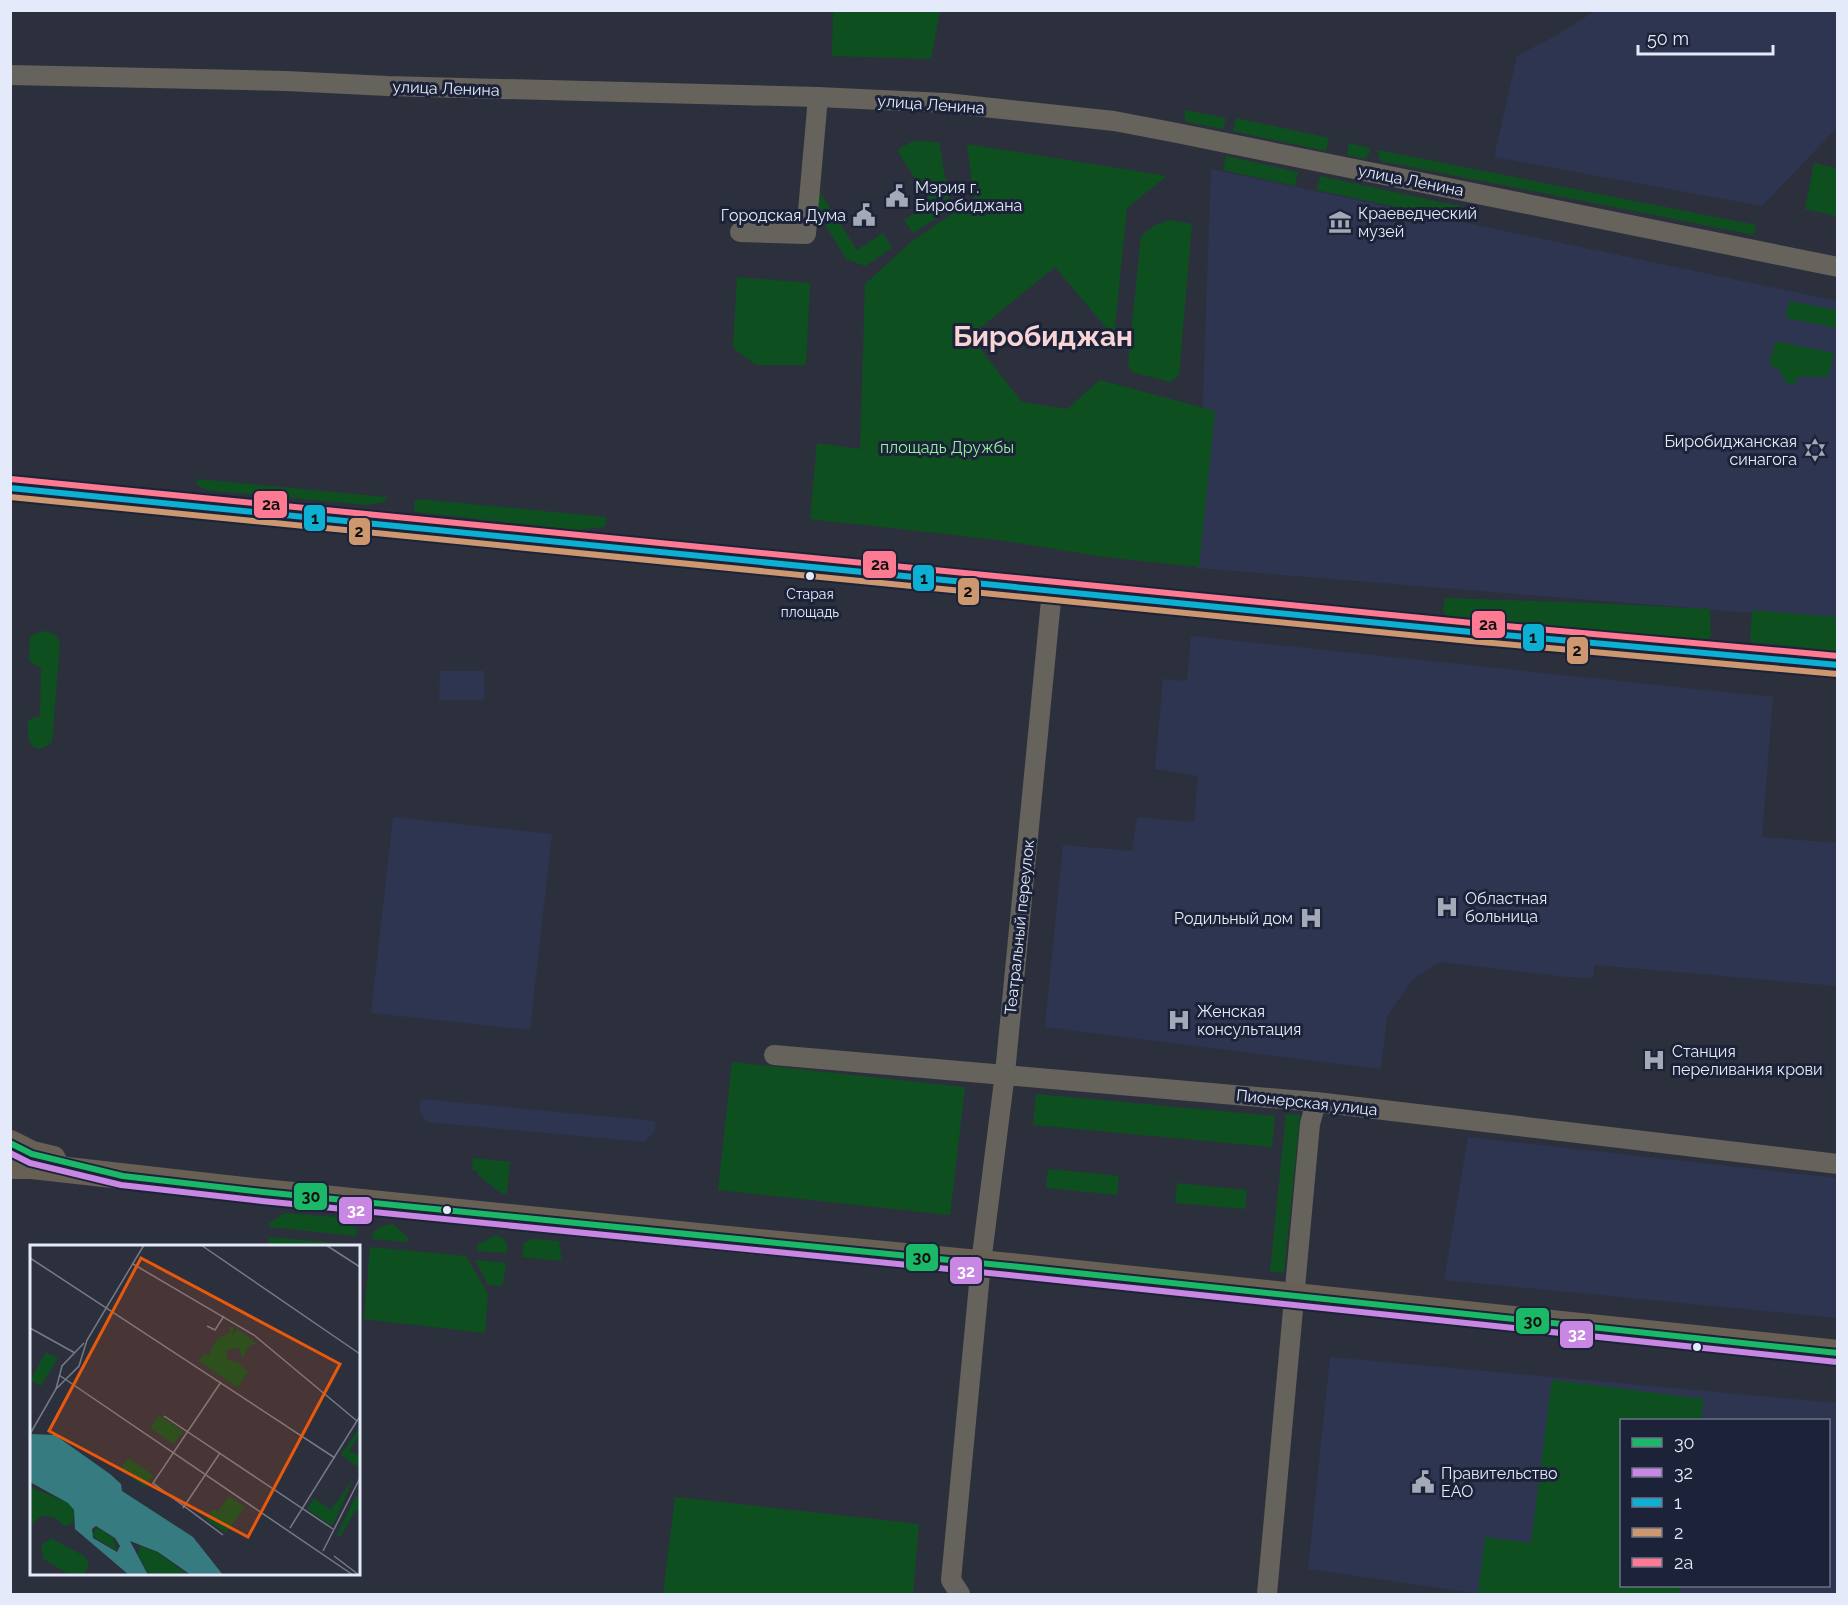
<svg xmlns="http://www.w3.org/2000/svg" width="1848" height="1605" viewBox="0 0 1848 1605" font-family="Raleway,sans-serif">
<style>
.built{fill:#2d3551;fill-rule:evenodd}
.green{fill:#0e4f20}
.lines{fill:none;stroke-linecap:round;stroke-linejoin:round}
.minor{stroke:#66625c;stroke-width:20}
.major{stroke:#686054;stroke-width:26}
.bus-1-casing{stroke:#1c2339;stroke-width:10}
.bus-2-casing{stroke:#1c2339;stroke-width:10}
.bus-3-casing{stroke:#1c2339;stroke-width:10}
.bus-4-casing{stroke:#1c2339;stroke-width:10}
.bus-5-casing{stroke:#1c2339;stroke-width:10}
.bus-1{stroke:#1ab867;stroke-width:6}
.bus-2{stroke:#c787e3;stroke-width:6}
.bus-3{stroke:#0dafd3;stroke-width:6}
.bus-4{stroke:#cd976f;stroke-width:6}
.bus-5{stroke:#fe7a93;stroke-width:6}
.bus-dot{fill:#e4eaf9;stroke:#1c2339;stroke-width:2}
.labels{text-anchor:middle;stroke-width:6;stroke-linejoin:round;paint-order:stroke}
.bus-label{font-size:14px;fill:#e4eaf9;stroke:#1c2339}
.street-label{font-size:16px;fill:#e4eaf9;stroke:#1c2339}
.poi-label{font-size:16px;fill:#e4eaf9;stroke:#1c2339;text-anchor:start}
.park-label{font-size:16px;fill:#92f59c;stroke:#1c2339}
.town-label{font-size:28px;font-weight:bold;fill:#f8d4d5;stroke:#1c2339}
.inset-road{fill:none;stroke:#767a88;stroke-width:1.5}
.view{fill:#e8590c;fill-opacity:0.15;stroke:#e8590c;stroke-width:3}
.inset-edge{fill:none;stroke:#e4eaf9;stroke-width:3}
.line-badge{stroke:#1c2339;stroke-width:2}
.badge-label{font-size:16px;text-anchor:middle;font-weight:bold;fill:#fff}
.pale-badge-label{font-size:16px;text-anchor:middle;font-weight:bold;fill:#111}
</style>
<rect width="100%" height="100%" fill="#2c303d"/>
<g class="built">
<path d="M1595,11h242v117l-75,78 -268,-49 23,-101 38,-20z"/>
<path d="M1211,169l626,132v319l-640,-52z"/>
<path d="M1191,636l582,61 -11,140 75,6v143l-242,-21 -2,13 -26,-1 -127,-15 -27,17 -26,37 -6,53 -336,-42 18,-182 69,6 5,-34 57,5 4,-46 -43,-7 8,-90 24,2z"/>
<path d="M440,671h44v29h-45z"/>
<path d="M393,817l159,17 -22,196 -159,-17z"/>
<path d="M421,1099l235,22 -1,10 -11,11 -217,-20 -8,-12z"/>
<path d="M1468,1137l369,41v140l-393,-38z"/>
<path d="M1330,1357l507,46v191h-356l-173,-25zM1622,1420h206v166h-206z"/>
</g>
<g class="green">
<path d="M833,11h107l-9,48 -99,-3z"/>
<path d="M1186,110l40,8 -3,11 -36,-7 -3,-4z"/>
<path d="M1236,118l93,20 -3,13 -93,-20z"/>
<path d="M913,141l26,1 12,67 -38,24 -9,-13 27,-17 -34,-53z"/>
<path d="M1349,143l21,5 -1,6 -5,5 -17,-4z"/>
<path d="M967,144l200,32 -40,32 -13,129 -59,-70 -85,69 52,66 45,7 33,-29 115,31 -16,156 -95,-10 -105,-17 -189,-21 7,-76 43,6 5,-165 46,-42 63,-43z"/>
<path d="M1378,150l378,75 -2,10 -373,-74 -2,-3z"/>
<path d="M1226,156l72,16 -3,14 -72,-16z"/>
<path d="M1814,163l23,5v48l-32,-7z"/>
<path d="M1320,176l144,31 -3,14 -144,-31z"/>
<path d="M817,188l40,62 26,-17 9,15 -27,18 -19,-7 -32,-53z"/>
<path d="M1170,220l22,4 -13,151 -9,7 -38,-10 -4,-8 13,-128 14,-11z"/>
<path d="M737,277l73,6 -4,82h-50l-23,-17z"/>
<path d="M1789,301l48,9v18l-51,-10z"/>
<path d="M1776,341l58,12 -6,24 -22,-1 -8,1 -5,9 -6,-3 -8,-13 -10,-6z"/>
<path d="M197,479l190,18 -3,5 -17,3 -161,-15 -10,-6z"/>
<path d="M418,499l189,18 -2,10 -28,3 -162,-18 -1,-10z"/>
<path d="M1445,598l147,5 118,6 1,28 -7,4 -257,-24 -4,-5z"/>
<path d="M1752,610l85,7v34l-87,-9z"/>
<path d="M42,631c10,1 14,3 18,12l-8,99c-23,18 -25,-5 -24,-22l12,-4 1,-48 -12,-7 1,-24z"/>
<path d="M732,1062l233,25 -15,128 -232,-25z"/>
<path d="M1036,1094l239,22 -3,31 -239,-22z"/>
<path d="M1286,1114l14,1 -16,158 -14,-1z"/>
<path d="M473,1158l37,4 -3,32 -6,-1 -23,-18v-4l-6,-1z"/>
<path d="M1048,1169l71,7 -2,19 -71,-7z"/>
<path d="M1177,1183l70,7 -2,19 -70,-6z"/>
<path d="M285,1213l52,4 9,3 11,10 -1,6 -87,-9v-4z"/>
<path d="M393,1224l15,14v4l-36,-3 1,-6c6,-6 11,-8 20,-9z"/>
<path d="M496,1235c10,4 12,8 11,18l-30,-2v-6z"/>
<path d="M269,1237l88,8v1h-89z"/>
<path d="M531,1239l28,2 3,20 -40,-4 2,-14z"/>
<path d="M370,1247l96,9 22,38 -3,39 -121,-14z"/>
<path d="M475,1260l31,3 -3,20 -2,3 -13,-1z"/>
<path d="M1552,1380l152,19 -3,21h-79v166h58l-1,8h-201l7,-57 46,6z"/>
<path d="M675,1497l244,27 -6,70h-250z"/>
</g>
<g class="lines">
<g class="minor">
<path d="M10,75l276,6 101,5 431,11 128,6 168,18 58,11 666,135"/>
<path d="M740,232l66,2 12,-137"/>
<path d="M774,1055l542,47 522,62"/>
<path d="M960,1594l-9,-14 30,-317 24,-190 47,-483"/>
<path d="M1267,1594l43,-470 6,-22"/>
</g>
<g class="major">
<path d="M10,488l1461,144 367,33"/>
<path d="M10,1143l22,11 21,5"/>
<path d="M10,1166h22l231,26 475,48 272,26 828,87"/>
</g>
<g class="bus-1-casing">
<path id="bus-1" d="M10,1143l22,11 91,22 140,16 747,74 828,87"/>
</g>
<g class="bus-2-casing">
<path id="bus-2" d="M10,1153l20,10 91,22 141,16 747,74 828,87"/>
</g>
<g class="bus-3-casing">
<path id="bus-3" d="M10,488l1461,144 367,33"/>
</g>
<g class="bus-4-casing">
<path id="bus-4" d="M10,497l1460,144 367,33"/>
</g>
<g class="bus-5-casing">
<path id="bus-5" d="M11,479l1461,144 366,33"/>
</g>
<use href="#bus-1" class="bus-1"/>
<use href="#bus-2" class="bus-2"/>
<use href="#bus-3" class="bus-3"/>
<use href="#bus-4" class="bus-4"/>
<use href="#bus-5" class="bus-5"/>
</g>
<defs>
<g id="civic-bare" transform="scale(1.8)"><path d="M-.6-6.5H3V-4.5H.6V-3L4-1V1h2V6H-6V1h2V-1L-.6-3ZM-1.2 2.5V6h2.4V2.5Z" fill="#a4a9b7" stroke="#1c2339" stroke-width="2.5" paint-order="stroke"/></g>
<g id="museum-bare" transform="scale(1.8)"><path d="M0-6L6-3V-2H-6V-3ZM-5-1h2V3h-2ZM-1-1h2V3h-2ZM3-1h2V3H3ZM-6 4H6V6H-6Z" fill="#a4a9b7" stroke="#1c2339" stroke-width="2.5" paint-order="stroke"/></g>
<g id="synagogue-bare" transform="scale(1.8)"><path d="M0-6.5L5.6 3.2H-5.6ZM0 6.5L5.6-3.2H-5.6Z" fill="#a4a9b7" stroke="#1c2339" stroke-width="2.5" paint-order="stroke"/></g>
<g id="hospital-bare" transform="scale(1.8)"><path d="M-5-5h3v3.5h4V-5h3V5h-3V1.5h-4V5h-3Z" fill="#a4a9b7" stroke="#1c2339" stroke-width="2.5" paint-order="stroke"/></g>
</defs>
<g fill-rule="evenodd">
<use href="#civic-bare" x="897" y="196"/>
<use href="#civic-bare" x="864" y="215"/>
<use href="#museum-bare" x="1340" y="222"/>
<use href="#synagogue-bare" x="1815" y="450"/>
<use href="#hospital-bare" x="1447" y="907"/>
<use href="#hospital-bare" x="1311" y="918"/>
<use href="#hospital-bare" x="1179" y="1020"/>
<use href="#hospital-bare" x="1654" y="1060"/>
<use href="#civic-bare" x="1423" y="1482"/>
</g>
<g class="bus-dot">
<circle cx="810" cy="576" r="5"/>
<circle cx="447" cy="1210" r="5"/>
<circle cx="1697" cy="1347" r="5"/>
</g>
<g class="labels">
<g class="bus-label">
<text x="810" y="599">Старая<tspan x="810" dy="18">площадь</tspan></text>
</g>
<g class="street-label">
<text transform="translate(446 88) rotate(2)" y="6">улица Ленина</text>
<text transform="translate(931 104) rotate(4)" y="6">улица Ленина</text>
<text transform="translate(1411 180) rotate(11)" y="6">улица Ленина</text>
<text transform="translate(1019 927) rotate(-84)" y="6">Театральный переулок</text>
<text transform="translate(1307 1102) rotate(6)" y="6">Пионерская улица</text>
</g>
<g class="poi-label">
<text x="915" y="193">Мэрия г.<tspan x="915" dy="18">Биробиджана</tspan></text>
<text x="1358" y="219">Краеведческий<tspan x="1358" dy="18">музей</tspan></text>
<text x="846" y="221" text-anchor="end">Городская Дума</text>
<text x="1797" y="447" text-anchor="end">Биробиджанская<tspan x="1797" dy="18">синагога</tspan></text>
<text x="1465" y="904">Областная<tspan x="1465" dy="18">больница</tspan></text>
<text x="1293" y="924" text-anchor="end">Родильный дом</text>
<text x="1197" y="1017">Женская<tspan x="1197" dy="18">консультация</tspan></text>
<text x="1672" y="1057">Станция<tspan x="1672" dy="18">переливания крови</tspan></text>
<text x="1441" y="1479">Правительство<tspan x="1441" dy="18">ЕАО</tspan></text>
</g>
<g class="park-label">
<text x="947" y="453">площадь Дружбы</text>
</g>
<g class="town-label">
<text x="1043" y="346">Биробиджан</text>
</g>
</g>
<g transform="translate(30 1245)">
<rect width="330" height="330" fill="#2c303d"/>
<path d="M199,81l5,1 -2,9 5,-7 20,15 -7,1 -8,13 -3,-10 -13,2 2,10 10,2 10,10 -10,16 -39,-27 5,-8 4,3 10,-18 12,-5zM16,107l12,6 -17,28 -11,-6zM129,170l24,16 -9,13 -24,-16zM329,183l1,6 -11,17 11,5v12l-19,-13zM98,213l25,17 -8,12 -25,-18zM324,233l-22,48 -25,-17 7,-11 17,12zM0,242l38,16 6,7 -1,13 -8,3 -12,-9 -12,-1 -11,10zM199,251l16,11 -19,26 -20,-14 7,-10 5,3zM326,251l4,2v12l-5,1 -15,26 -3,-3zM67,283l16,9 4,14 -23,-14 -2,-3zM21,293l35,19 3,9 -5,9h-14l-27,-16 -2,-13zM110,300l18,8 30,22h-39l-11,-20z" fill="#0e4f20"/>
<path d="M0,189l25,1 55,39 11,10 1,7 71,46 30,38h-32l-33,-23 -28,-11 18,34h-19l-54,-46 -1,-19 -6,-7 -38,-21zM66,281l19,12 5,8 -3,6 -24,-14 -1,-9z" fill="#367b7f" fill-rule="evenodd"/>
<path class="inset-road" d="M171,0l159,109M296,0l34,22M0,13l305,200M103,19l121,71 103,86M177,81l8,4 9,-14M0,83l45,25M29,130l294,200M191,137l-68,101 70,52M26,144l23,-23 8,-26 57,-95M134,171l169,113M0,189l26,-45 6,-23 22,-23M153,263l37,-55M260,283l70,-112M293,306l37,-73M304,311l25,19"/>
<path class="view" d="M111,13l199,106 -92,173 -199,-106z"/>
<rect width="330" height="330" class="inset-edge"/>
</g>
<g class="line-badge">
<rect x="253" y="490" width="35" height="29" rx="6" fill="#fe7a93"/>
<rect x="303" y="504" width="23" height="28" rx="6" fill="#0dafd3"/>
<rect x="348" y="517" width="23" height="29" rx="6" fill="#cd976f"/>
<rect x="862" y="550" width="35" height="29" rx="6" fill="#fe7a93"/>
<rect x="912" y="564" width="23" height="28" rx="6" fill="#0dafd3"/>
<rect x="957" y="577" width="23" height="29" rx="6" fill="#cd976f"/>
<rect x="1471" y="610" width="35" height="29" rx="6" fill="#fe7a93"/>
<rect x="1522" y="623" width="23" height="29" rx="6" fill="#0dafd3"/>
<rect x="1566" y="636" width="23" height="29" rx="6" fill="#cd976f"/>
<rect x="293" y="1182" width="35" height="29" rx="6" fill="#1ab867"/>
<rect x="338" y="1196" width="35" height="29" rx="6" fill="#c787e3"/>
<rect x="905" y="1243" width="34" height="29" rx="6" fill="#1ab867"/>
<rect x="949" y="1256" width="34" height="29" rx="6" fill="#c787e3"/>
<rect x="1515" y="1307" width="35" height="28" rx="6" fill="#1ab867"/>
<rect x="1559" y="1320" width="35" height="29" rx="6" fill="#c787e3"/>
</g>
<g class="badge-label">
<text x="356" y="1216">32</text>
<text x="966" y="1277">32</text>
<text x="1577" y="1340">32</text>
</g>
<g class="pale-badge-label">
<text x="271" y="510">2а</text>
<text x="315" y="524">1</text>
<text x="359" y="537">2</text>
<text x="880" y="570">2а</text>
<text x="924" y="584">1</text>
<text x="968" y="597">2</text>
<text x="1488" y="630">2а</text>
<text x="1533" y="643">1</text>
<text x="1577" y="656">2</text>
<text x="311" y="1202">30</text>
<text x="922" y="1263">30</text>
<text x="1533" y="1327">30</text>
</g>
<rect width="1848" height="1605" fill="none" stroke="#e4eaf9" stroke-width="24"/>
<rect x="1620" y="1419" width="210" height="168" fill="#1c2339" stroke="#6c7386" stroke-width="1.5"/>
<rect x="1632" y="1438" width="30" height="9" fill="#1ab867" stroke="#6c7386" stroke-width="1.5"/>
<text x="1674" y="1449" font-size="18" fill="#e4eaf9">30</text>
<rect x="1632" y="1468" width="30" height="9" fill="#c787e3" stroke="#6c7386" stroke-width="1.5"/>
<text x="1674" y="1479" font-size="18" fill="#e4eaf9">32</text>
<rect x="1632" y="1498" width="30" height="9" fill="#0dafd3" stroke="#6c7386" stroke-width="1.5"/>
<text x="1674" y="1509" font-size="18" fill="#e4eaf9">1</text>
<rect x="1632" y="1528" width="30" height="9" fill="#cd976f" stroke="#6c7386" stroke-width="1.5"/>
<text x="1674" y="1539" font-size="18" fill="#e4eaf9">2</text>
<rect x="1632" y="1558" width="30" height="9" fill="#fe7a93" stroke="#6c7386" stroke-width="1.5"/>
<text x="1674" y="1569" font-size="18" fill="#e4eaf9">2а</text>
<path d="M1638 45v9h135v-9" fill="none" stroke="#e4eaf9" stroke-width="3"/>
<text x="1647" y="45" font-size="18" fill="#e4eaf9" stroke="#1c2339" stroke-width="4.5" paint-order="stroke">50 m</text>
</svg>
